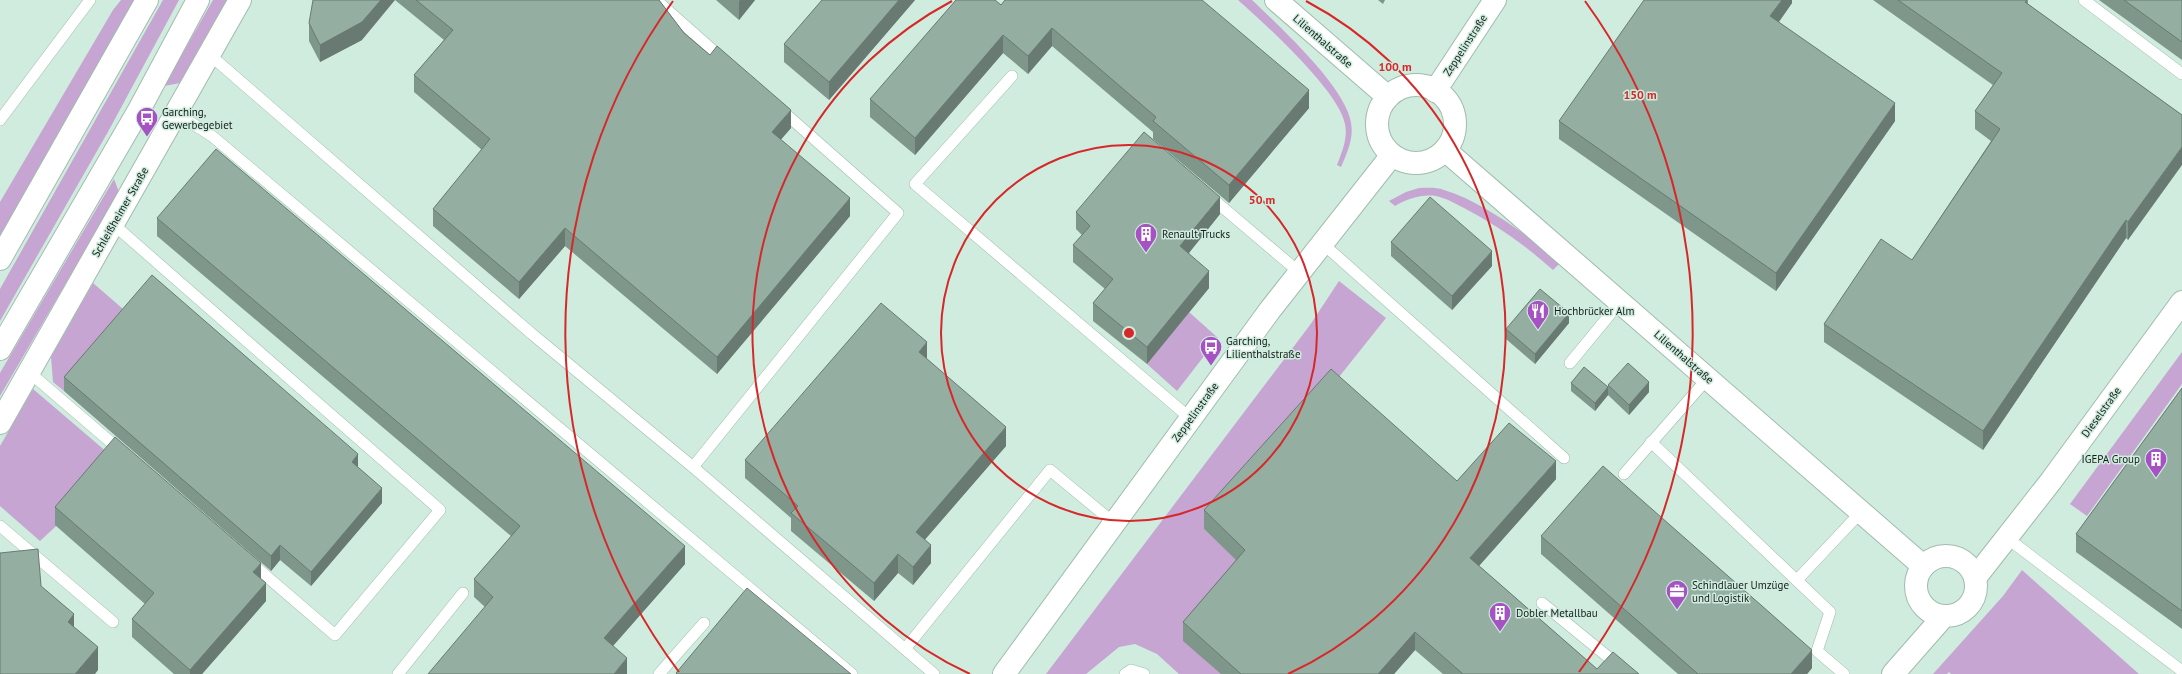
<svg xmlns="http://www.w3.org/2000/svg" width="2182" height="674" viewBox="0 0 2182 674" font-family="'PT Sans',sans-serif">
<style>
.green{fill:#c6a5d2}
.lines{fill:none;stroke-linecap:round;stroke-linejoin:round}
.service-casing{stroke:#a1bcae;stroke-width:12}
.minor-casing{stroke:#a1bcae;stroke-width:24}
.primary-casing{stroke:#a1bcae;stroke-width:24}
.service{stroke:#fff;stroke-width:11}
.minor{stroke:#fff;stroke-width:22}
.primary{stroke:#fff;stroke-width:22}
.wall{fill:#7f968b}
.shaded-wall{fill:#687a71}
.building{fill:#94afa2;stroke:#687a71}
.ring{fill:none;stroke:#d62828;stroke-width:2}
.labels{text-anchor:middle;stroke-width:3;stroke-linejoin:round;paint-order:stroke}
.street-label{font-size:11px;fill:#141e19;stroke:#cfecde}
.poi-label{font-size:11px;fill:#141e19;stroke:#cfecde;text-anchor:start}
.centre{fill:#d62828;stroke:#cfecde;stroke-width:2}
.ring-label{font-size:12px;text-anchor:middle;font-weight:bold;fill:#d62828;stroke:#cfecde;stroke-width:3;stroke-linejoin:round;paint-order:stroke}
</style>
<rect width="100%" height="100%" fill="#cfecde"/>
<g class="green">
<path d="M121,0h16l-137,237v-35l113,-192z"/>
<path d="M163,0h16l-70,130 -109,191v-32z"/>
<path d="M213,0h14l-47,83 -16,3z"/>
<path d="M1238,0h14c27,26 94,87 99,123 3,15 -4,30 -10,44l-4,-2c5,-13 11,-27 8,-41 -6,-33 -80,-100 -107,-124z"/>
<path d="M114,179l5,13 -119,204v-23z"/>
<path d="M1419,188c8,0 17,-1 25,2 40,12 84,46 116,73l-7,7c-27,-24 -56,-45 -89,-62 -8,-4 -18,-10 -28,-12 -15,-2 -29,3 -41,10l-6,-5 17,-9z"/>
<path d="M1339,281l47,37 -55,69 -127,142 41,39 -24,106h-42l-22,-20 -22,-10 -16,3 -33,27h-40l264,-349z"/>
<path d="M93,283l37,32 -66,76 -11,-9 -2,-25z"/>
<path d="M1189,312l29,26 -41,53 -30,-27z"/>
<path d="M2182,352v32l-95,132 -17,-12z"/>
<path d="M33,389l89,76 -82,76 -40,-35v-60z"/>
<path d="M2022,570l117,104h-188l-2,-2 -2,2h-14l70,-78z"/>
</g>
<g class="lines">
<g class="service-casing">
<g id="service">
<path d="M656,0l68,60"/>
<path d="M2084,0l98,74"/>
<path d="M210,55l322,279 161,133 241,207"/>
<path d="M1012,76l-97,108 275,234"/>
<path d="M176,113l36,23 640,538"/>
<path d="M0,120l90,-120"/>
<path d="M1208,195l91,77"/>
<path d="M113,224l327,286 -105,125 -84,-72"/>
<path d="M1322,243l242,215"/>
<path d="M1570,363l51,-62"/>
<path d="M29,372l92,79"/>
<path d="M1651,442l179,170 -13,39 27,23"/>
<path d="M693,467l205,-254 -119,-105"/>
<path d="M1624,474l84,-96"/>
<path d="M0,526l113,96"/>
<path d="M2007,538l175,133"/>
<path d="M1797,580l64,-68"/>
<path d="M1542,603l87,71"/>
<path d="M905,649l145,-179 64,53"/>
<path d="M398,674l65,-81"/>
<path d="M659,674l45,-51"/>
<path d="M1125,674l6,-4 13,4"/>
</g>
</g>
<g class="minor-casing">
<g id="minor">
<path d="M1276,0l112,97"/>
<circle cx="1416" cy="124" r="39"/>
<path d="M1435,91l60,-91"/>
<path d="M1445,150l478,416"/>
<path d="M0,259l147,-259"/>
<path d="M0,423l240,-423"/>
<circle cx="1946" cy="586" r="30"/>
<path d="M1975,578l76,-97 131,-179"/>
<path d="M1004,674l266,-364 122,-155"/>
<path d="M1893,674l50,-57"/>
</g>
</g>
<g class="primary-casing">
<path id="primary" d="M0,349l139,-239 59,-110"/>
</g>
<use href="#service" class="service"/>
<use href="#minor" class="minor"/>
<use href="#primary" class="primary"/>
</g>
<g class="wall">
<path d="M395,0h264l25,33 107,95 -11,12 70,76 -133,158 -152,-128 -46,53 -86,-73v-17l49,-59 -68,-58v-17l30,-35z"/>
<path d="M716,0h39l-16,20z"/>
<path d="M915,0l-86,100 -45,-38v-18z"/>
<path d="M1378,0h7l-2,4z"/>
<path d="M1792,0v3l-13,19 116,99 -119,170 -217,-152v-18z"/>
<path d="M1873,0h155v4l154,111 -54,125 -2,-2 -143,212 -159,-108v-18l88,-64 79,-119 -16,-12v-18l18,-26z"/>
<path d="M2099,0h83v60z"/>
<path d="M1001,5l308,103 -80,95 -76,-64v-7l-101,-86 -24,28 -25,-21 -88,102 -45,-38v-18z"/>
<path d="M309,23l53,17 -42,22 -11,-21z"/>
<path d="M1076,212l144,2 -31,39 20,35 -62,76 -54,-43v-18l12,-14 -32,-27v-17l9,-10 -6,-6z"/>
<path d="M157,218l528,346 -72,82 14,28 -142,-67 -11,-10v-18l37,-43 -354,-300z"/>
<path d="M1391,242l101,24 -40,44 -61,-54z"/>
<path d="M1569,323l-34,41 -29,-25v-10z"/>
<path d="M927,359l79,87 -81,93 6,24 -18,22 -15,-12 -24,28 -83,-70v-13l-46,-40v-18z"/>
<path d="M64,377l294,91 24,35 -71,83 -31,-26 -9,11 -207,-180z"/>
<path d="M1571,383l37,4v-2l41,7 -20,23 -21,-20 -13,16 -24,-20z"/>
<path d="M2182,388v241l-106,-77v-18z"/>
<path d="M1556,479l-77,87 118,103 42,5h-196l-28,-24 -21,24h-173l-38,-33v-19l53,-62 -32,-31v-19l253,-29z"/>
<path d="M55,507l206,72 5,22 -64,73h-28l-42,-37v-18l13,-15 -90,-79z"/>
<path d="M1541,536l271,132 -5,6h-129l-137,-120z"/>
</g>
<g class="shaded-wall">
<path d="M381,0h14l-33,40 -42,22v-17z"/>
<path d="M740,0h15l-16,20v-18z"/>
<path d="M899,0h16l-86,100v-18z"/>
<path d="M1782,0h10v3l-22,31v-18z"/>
<path d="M1052,28v18l-24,28v-18z"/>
<path d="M1003,35v18l-88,102v-17z"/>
<path d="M1309,90v18l-80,95v-18z"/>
<path d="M1895,103v18l-119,170v-18z"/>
<path d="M791,110v18l-19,22v-18z"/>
<path d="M2182,147v18l-54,75v-18z"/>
<path d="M1220,197v17l-40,50v-18z"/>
<path d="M850,198v18l-133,158v-17z"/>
<path d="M2126,220v18l-143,212v-19z"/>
<path d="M565,228v18l-46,53v-17z"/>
<path d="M1492,251v15l-40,44v-14z"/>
<path d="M1209,271v17l-62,76v-17z"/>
<path d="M1569,313v10l-34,41v-10z"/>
<path d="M927,342v18l-8,-8z"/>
<path d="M1649,382v10l-20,23v-10z"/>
<path d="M1608,387v8l-13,16v-8z"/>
<path d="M1006,427v19l-90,104v-18z"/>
<path d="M358,454v15l-6,-7z"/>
<path d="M1556,461v18l-86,97v-18z"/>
<path d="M382,488v15l-71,83v-14z"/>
<path d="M280,545v15l-9,11v-15z"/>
<path d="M931,545v18l-18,22v-18z"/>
<path d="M685,546v18l-81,92v-18z"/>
<path d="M898,554v19l-24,28v-18z"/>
<path d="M261,563v18l-8,-9z"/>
<path d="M266,583v18l-64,73h-12v-4z"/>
<path d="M74,614v23l-6,-15z"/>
<path d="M1415,632v18l-21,24h-16z"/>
<path d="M98,647v23l-3,4h-20z"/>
<path d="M1812,650v18l-5,6h-16z"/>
<path d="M627,658v16h-13z"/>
</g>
<g class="building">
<path d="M313,0h68l-19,22 -42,23 -11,-22z"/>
<path d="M416,0h243l25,33 26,22 7,-9 74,64 -19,22 78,66 -133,159 -152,-129 -46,54 -86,-73 57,-70 -76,-64 39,-45z"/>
<path d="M822,0h77l-70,82 -45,-38z"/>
<path d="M956,0h39l6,5 4,-5h197l107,90 -80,95 -76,-64 3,-4 -104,-89 -24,28 -25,-21 -88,103 -45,-39z"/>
<path d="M1644,0h138l-12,16 125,87 -119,170 -217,-152z"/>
<path d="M1898,0h129l-2,2 157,113v32l-54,75 -2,-2 -143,211 -159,-107 57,-85 31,21 88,-131 -25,-18 27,-38z"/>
<path d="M2124,0h58v42z"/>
<path d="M1144,132l76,65 -40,49 29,25 -62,76 -54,-44 20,-24 -40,-34 17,-19 -14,-14z"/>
<path d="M216,149l469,397 -81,92 23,20 -13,16h-186l65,-77 -19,-18 46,-53 -363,-308z"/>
<path d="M1430,197l62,54 -40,45 -61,-54z"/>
<path d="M152,275l206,179 -6,8 30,26 -71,84 -31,-27 -9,11 -207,-179z"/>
<path d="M1540,289l29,24 -34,41 -29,-25z"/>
<path d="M881,303l46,39 -8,10 87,75 -90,105 15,13 -18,22 -15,-13 -24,29 -83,-70 7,-7 -53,-46z"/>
<path d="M1628,363l21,19 -20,23 -21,-20z"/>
<path d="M1584,367l24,20 -13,16 -24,-20z"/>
<path d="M1331,369l126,112 52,-58 47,38 -86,97 127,111 16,-17 26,22h-176l-48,-42 -37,42h-137l-58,-52 62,-72 -41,-40z"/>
<path d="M2182,388v223l-106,-77z"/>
<path d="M115,437l146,126 -8,9 13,11 -76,87 -58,-51 22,-26 -99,-86z"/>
<path d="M1603,466l209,184 -21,24h-93l-157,-138z"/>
<path d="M38,549l3,37 33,28 -6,8 30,25 -23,27h-75v-121z"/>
<path d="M747,588l104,86h-174l-1,-1z"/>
</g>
<g class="ring">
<circle cx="1129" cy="333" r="188"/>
<path d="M970 674A376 376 0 0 1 952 1M1306 1A376 376 0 0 1 1288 674"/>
<path d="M679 672A564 564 0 0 1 673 1M1585 1A564 564 0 0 1 1579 672"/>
</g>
<defs>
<g id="bus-pin" transform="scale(1.15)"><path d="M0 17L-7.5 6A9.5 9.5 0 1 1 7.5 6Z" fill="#a552c2" stroke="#cfecde"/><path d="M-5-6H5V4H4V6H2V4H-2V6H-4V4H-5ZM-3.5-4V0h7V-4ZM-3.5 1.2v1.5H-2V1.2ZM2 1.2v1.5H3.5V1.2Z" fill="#fff"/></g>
<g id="building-pin" transform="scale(1.15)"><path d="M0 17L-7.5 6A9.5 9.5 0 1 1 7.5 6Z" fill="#a552c2" stroke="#cfecde"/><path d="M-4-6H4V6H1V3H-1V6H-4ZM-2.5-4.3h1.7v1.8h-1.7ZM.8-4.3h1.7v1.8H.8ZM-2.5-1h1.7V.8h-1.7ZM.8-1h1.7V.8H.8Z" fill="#fff"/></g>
<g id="restaurant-pin" transform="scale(1.15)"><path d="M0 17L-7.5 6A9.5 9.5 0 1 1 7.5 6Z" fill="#a552c2" stroke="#cfecde"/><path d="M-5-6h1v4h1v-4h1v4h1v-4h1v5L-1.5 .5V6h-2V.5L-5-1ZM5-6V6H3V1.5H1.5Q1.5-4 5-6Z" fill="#fff"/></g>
<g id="office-pin" transform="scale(1.15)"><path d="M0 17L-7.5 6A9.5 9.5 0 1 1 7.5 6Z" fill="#a552c2" stroke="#cfecde"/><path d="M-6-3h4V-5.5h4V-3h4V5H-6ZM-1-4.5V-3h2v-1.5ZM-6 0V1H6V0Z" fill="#fff"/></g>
</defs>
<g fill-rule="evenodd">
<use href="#bus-pin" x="147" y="118"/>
<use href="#building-pin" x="1146" y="234"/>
<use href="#restaurant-pin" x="1538" y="311"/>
<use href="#bus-pin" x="1211" y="347"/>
<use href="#building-pin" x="2156" y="459"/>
<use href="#office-pin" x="1677" y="591"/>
<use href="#building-pin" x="1500" y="613"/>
</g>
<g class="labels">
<g class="street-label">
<text transform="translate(1323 41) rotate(41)" y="4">Lilienthalstraße</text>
<text transform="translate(1465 45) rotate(-57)" y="4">Zeppelinstraße</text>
<text transform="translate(120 212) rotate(-60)" y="4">Schleißheimer Straße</text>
<text transform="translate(1684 357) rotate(41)" y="4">Lilienthalstraße</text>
<text transform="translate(1195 412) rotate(-54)" y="4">Zeppelinstraße</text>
<text transform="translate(2101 412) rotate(-54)" y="4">Dieselstraße</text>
</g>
<g class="poi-label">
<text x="162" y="116">Garching,<tspan x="162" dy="13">Gewerbegebiet</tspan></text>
<text x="1162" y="238">Renault Trucks</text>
<text x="1554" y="315">Hochbrücker Alm</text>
<text x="1226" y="345">Garching,<tspan x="1226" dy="13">Lilienthalstraße</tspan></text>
<text x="2140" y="463" text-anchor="end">IGEPA Group</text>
<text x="1692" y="589">Schindlauer Umzüge<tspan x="1692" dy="13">und Logistik</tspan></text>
<text x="1516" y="617">Dobler Metallbau</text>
</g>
</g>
<circle cx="1129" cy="333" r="6" class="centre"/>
<g class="ring-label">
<text x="1395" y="71">100 m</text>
<text x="1640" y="99">150 m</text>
<text x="1262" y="204">50 m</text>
</g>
</svg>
